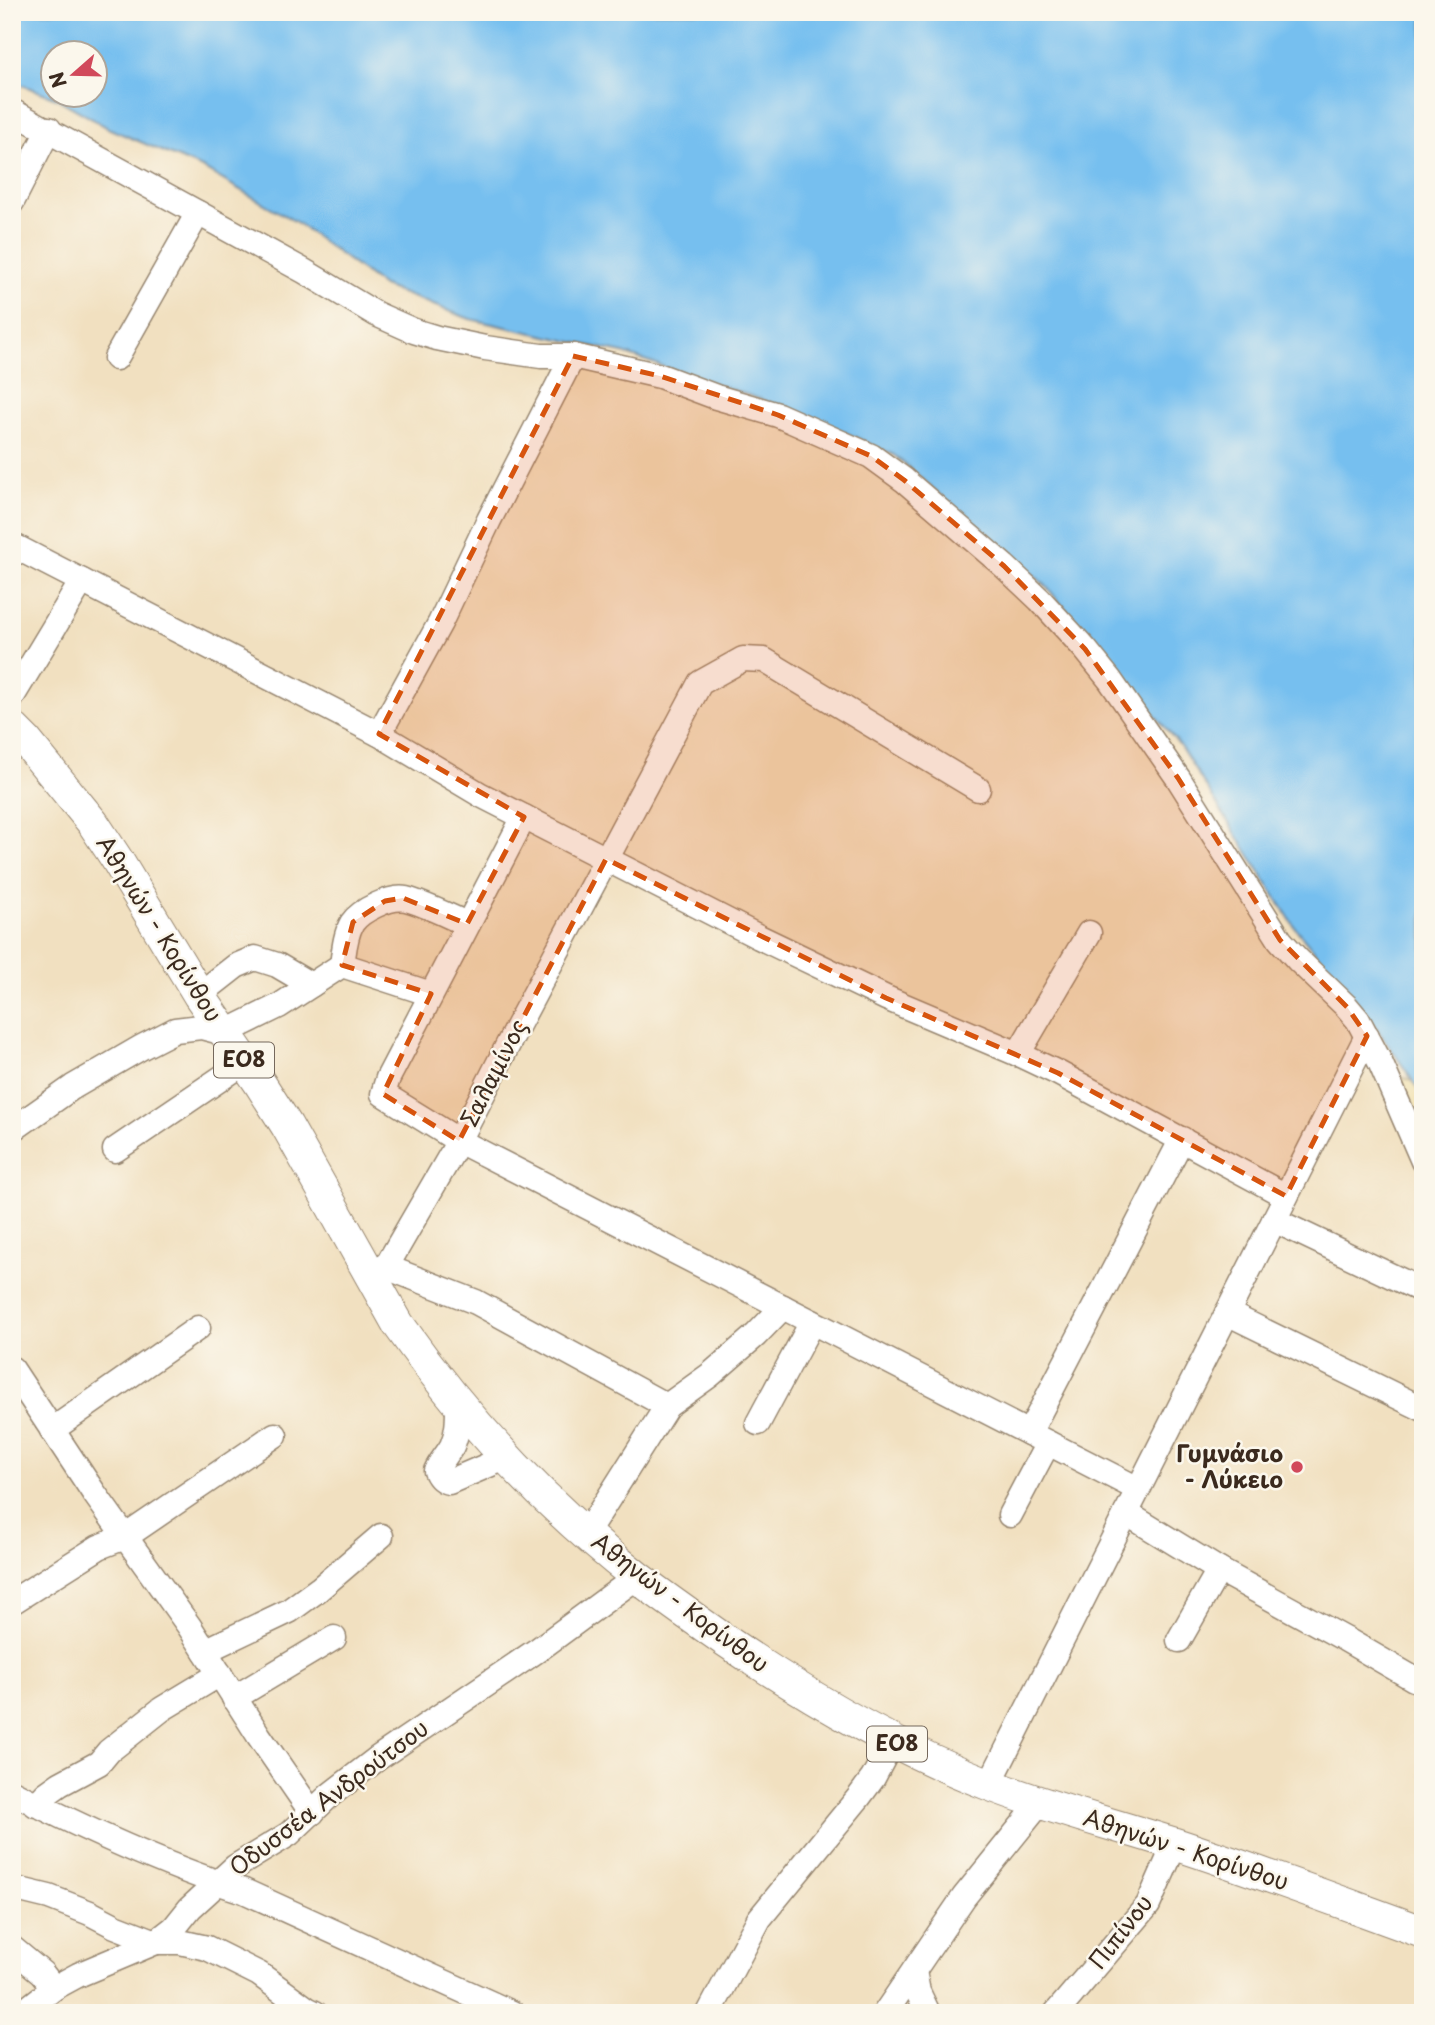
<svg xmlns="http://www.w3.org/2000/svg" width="1435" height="2025" viewBox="0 0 1435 2025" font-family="'Playpen Sans',sans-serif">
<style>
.sand{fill:#eeda9e;stroke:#94825e;stroke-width:2}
.water{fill:#76bfef;stroke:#587486;stroke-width:2;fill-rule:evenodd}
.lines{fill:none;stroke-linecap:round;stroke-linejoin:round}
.minor-casing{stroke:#96856f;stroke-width:27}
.major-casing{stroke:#96856f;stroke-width:34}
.minor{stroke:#fff;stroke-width:24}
.major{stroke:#fff;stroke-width:32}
.marked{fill:#d7540e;fill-opacity:0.2;stroke:#d7540e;stroke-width:5;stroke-dasharray:14 9;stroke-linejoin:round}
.poi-dot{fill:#d1495b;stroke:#fbf7ec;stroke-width:2.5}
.labels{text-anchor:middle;stroke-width:5;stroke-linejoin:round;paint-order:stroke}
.shield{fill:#fbf7ec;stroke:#75685c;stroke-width:2}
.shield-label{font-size:21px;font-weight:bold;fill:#3b2a1e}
.street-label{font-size:23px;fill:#3b2a1e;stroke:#fbf7ec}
.poi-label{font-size:23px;font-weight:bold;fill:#3b2a1e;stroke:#fbf7ec;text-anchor:end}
</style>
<rect width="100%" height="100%" fill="#fbf7ec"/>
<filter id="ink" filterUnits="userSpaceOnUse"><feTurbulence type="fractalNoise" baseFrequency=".0143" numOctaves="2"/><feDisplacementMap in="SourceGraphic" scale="14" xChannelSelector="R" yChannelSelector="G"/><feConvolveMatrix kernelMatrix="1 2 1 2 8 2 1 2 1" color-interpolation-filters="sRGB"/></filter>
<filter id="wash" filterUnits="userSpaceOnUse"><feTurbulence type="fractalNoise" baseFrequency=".00686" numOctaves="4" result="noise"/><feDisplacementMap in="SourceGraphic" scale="28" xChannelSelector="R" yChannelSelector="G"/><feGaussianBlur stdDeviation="1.57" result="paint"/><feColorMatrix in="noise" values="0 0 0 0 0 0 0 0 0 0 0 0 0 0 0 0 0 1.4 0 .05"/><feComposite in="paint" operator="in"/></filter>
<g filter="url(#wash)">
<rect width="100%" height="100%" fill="#f1e0c0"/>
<path class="sand" d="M1401,1077l12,4 10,14v49z"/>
<path class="water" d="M12,12h1411v1083l-55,-79 -72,-87 -117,-185 -134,-159 -151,-130 -87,-40 -184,-62 -153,-34 -87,-33 -87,-64 -94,-54 -92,-39 -54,-31 -44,-17zM52,52h42v42h-42z"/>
</g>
<g filter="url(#ink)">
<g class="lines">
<g class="minor-casing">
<g id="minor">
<path d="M12,111l292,160 72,43 38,17 23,7 48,10 56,8h32l87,20 56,21 62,18 93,41 33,24 100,86 36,34 45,49 25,31 68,98 102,162 18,20 49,47 11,13 22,42 43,99"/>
<path d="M12,202l37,-73"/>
<path d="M116,358l82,-145"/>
<path d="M12,545l367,189 102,61 43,22 235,120 127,61 132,56 40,19 228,123"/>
<path d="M12,697l70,-116"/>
<path d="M379,734l61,-111 49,-103 84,-164"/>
<path d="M524,817l-136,261 -5,16 76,47 679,348"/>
<path d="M342,965c2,-13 3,-30 10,-42 9,-13 38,-27 54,-24 19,5 42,17 61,25"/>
<path d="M199,995l37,-29 19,-8 22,7 34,20"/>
<path d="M1018,1054l71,-121"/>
<path d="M12,1130l61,-43 69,-40 33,-17 26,-3 23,6 55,-27 63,-41 89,29"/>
<path d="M115,1150l130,-88"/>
<path d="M1274,1220l149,71"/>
<path d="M386,1267l90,35 191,104"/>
<path d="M374,1283l12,-16 73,-126 59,-116 182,-342 43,-24 21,1 214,129"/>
<path d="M1227,1313l196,96"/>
<path d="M12,1369l82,124 95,133 70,110 53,77"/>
<path d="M458,1405c0,14 0,28 -6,41 -5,9 -12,16 -16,25 3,7 6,10 13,11l49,-21 11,-1"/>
<path d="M758,1423l54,-101"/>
<path d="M52,1430l146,-102"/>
<path d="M1029,1433l153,-294"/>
<path d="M1126,1513l93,57 126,69 69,40 9,3"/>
<path d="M1010,1515l38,-72"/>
<path d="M586,1534l81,-128 43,-31 46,-40 27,-28"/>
<path d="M12,1602l87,-55 26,-10 150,-102"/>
<path d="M1179,1640l40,-70"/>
<path d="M205,1651l84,-40 30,-22 62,-53"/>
<path d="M234,1698l100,-60"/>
<path d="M989,1785l378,-749"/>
<path d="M12,1792c73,37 154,75 232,99l268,122"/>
<path d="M36,1805l10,-11 14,-10 39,-21 10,-12 53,-42 58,-35"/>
<path d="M12,1888l37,9 41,16 25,13 41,16h24l27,6 52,26 48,35 8,4"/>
<path d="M12,1948l30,25 12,15"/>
<path d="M914,1971l4,21 10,21"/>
<path d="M22,2013l32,-25 24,-13 78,-33 18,-14 16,-20 45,-41 54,-33 41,-39 48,-37 161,-109 98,-72"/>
<path d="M709,2013l50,-94 100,-122 14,-19 19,-36"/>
<path d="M885,2013l79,-116 76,-94"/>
<path d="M1056,2013l92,-108 27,-61"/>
</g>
</g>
<g class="major-casing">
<path id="major" d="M12,727l14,14 67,82 23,35 83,137 60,87 28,44 111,198c67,95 147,181 239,253 29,22 59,43 89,64 82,56 169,107 262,143 61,24 125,40 187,60 83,27 165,58 248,88"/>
</g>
<use href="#minor" class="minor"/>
<use href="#major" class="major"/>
</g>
</g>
<path class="marked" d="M573,356l87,20 118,39 93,41 33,24 100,86 81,83 93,129 102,162 67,67 20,29 -81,160 -228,-123 -172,-75 -280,-139 -147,282 -76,-47 48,-100 -89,-29 11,-43 32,-21 18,-3 64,26 57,-107 -145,-83z"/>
<circle class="poi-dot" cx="1297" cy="1467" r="7"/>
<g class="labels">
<g class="shield">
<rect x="214" y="1042.5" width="60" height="35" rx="5"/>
<rect x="867" y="1726.5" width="60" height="35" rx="5"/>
</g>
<g class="shield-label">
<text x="244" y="1067">ΕΟ8</text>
<text x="897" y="1751">ΕΟ8</text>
</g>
<g class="street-label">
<text transform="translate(159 929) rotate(58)" y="8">Αθηνών - Κορίνθου</text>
<text transform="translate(494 1073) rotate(-63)" y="8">Σαλαμίνος</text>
<text transform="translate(680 1603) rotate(37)" y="8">Αθηνών - Κορίνθου</text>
<text transform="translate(329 1798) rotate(-37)" y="8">Οδυσσέα Ανδρούτσου</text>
<text transform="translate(1186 1850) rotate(18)" y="8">Αθηνών - Κορίνθου</text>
<text transform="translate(1121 1932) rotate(-52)" y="8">Πιπίνου</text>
</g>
<g class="poi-label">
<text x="1283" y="1462">Γυμνάσιο<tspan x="1283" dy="26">- Λύκειο</tspan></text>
</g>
</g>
<rect width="1435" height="2025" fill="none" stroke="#fbf7ec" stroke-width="42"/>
<g transform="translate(74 74) rotate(250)"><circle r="33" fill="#fbf7ec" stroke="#aea59a" stroke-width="2"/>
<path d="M0-5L12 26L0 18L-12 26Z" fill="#d1495b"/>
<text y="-10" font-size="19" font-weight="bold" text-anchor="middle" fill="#3b2a1e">N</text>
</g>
</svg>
